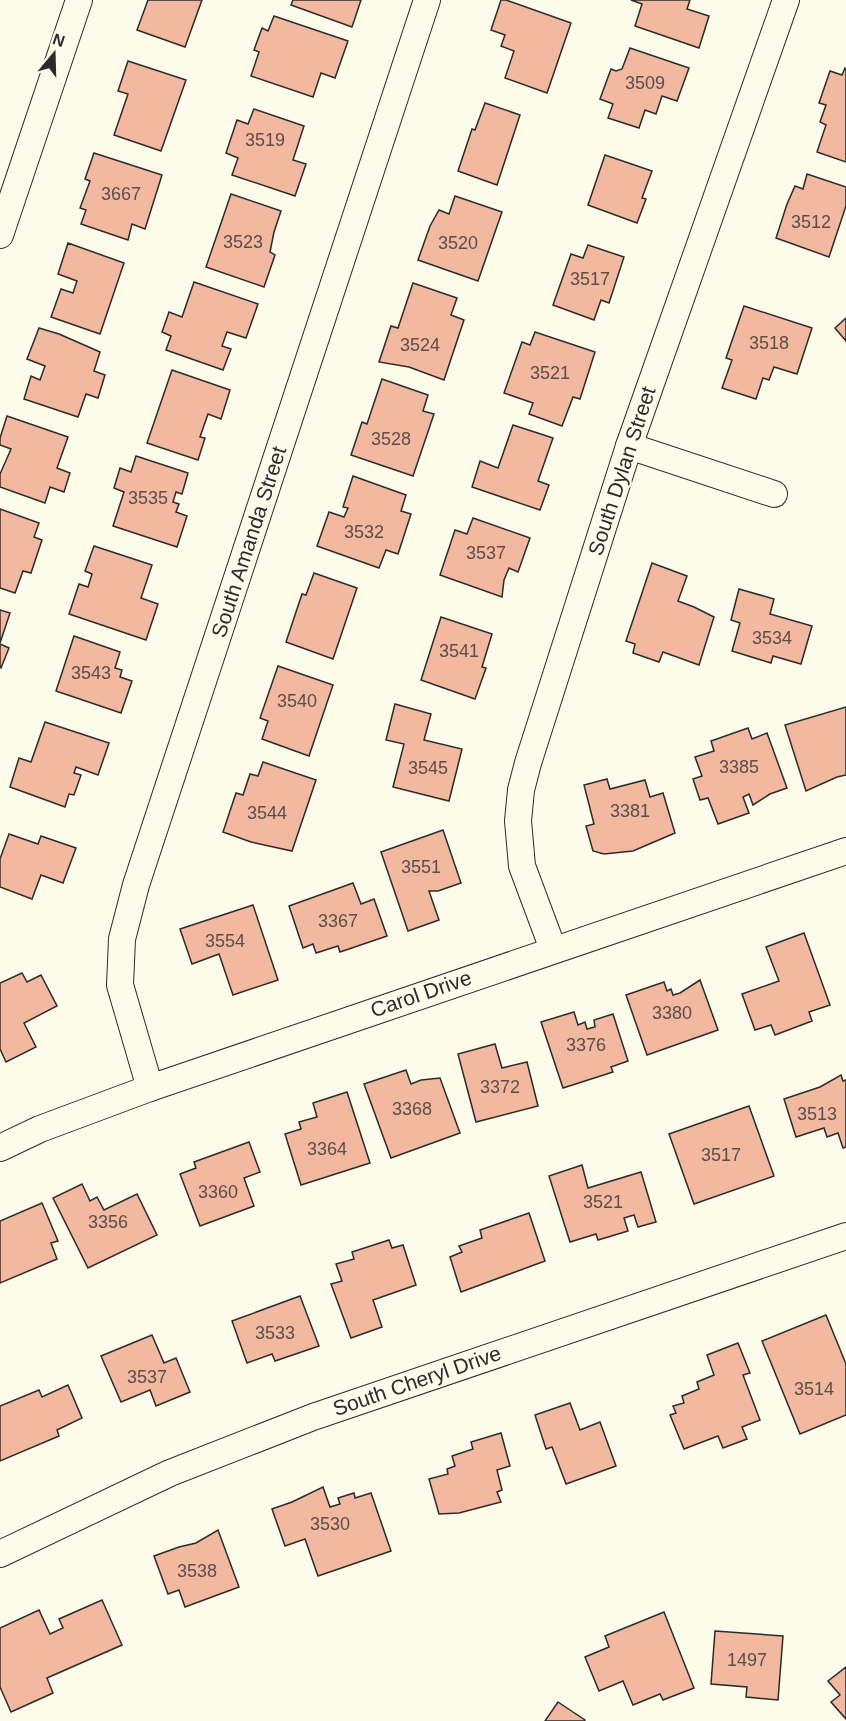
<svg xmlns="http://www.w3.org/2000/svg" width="846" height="1721" viewBox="0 0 846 1721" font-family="Helvetica,sans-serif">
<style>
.building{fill:#f2b8a0;stroke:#2b2b2b;stroke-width:1.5}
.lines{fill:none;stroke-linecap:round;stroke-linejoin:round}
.street-casing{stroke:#2b2b2b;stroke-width:28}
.street{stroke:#fdfbea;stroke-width:26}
.labels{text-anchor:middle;stroke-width:4.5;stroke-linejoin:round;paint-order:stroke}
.number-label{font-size:18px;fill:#5d4e48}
.street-label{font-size:21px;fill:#2b2b2b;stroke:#fdfbea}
</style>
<rect width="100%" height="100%" fill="#fdfbea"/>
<g class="building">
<path d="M148,0h54l-17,47 -48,-17z"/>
<path d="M293,0h68l-9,27 -61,-22z"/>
<path d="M501,0h5l65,23 -24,70 -42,-15 9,-27 -13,-5 4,-11 -14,-5z"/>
<path d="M631,0h59l-3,9 22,7 -10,32 -64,-22 7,-22z"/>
<path d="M274,16l74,25 -13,37 -14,-5 -8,24 -62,-21 8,-24 -5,-2 8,-22 6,3z"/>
<path d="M630,48l59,20 -12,33 -15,-5 -6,18 -11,-4 -6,18 -31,-10 5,-14 -13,-5 11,-30 5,2 6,-2z"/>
<path d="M128,61l58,19 -25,71 -47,-16 14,-41 -10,-3z"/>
<path d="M845,68l1,1v93l-29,-10 9,-27 -6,-3 6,-17 -7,-2 11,-32 12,4z"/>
<path d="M485,103l35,12 -23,70 -39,-14 14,-42 3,1z"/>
<path d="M254,109l50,17 -11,34 13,4 -11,32 -63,-21 6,-17 -12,-5 11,-33 11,4z"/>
<path d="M94,153l68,22 -17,54 -13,-5 -4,16 -47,-16 5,-14 -6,-2 10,-27 -5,-2z"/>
<path d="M605,155l47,16 -10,27 4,1 -9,24 -49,-18z"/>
<path d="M807,174l39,13v19l-17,51 -53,-19 11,-34 8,-18 8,3z"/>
<path d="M231,194l50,17 -7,21 -4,20 5,3 -11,32 -58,-20z"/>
<path d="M455,196l47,16 -24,69 -60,-21 12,-34 9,-16 10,4z"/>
<path d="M68,243l56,20 -24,71 -49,-17 10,-28 12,4 4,-12 -19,-7z"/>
<path d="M588,245l36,12 -15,46 -8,-3 -7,20 -41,-15 18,-51 12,4z"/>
<path d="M194,282l64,22 -12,34 -19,-6 -5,14 9,3 -8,21 -57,-20 5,-14 -9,-4 7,-20 13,5z"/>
<path d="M413,283l44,15 -6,17 13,5 -20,60 -35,-13 -30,-5 12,-36 7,2z"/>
<path d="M744,306l68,22 -15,46 -23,-7 -5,13 -6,-2 -7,21 -34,-11 10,-28 -6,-2z"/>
<path d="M846,318v23l-11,-13z"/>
<path d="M39,328l20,6 41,18 -6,19 11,4 -7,23 -12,-4 -8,23 -54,-18 7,-23 9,4 5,-14 -18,-7z"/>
<path d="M535,332l60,20 -15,47 -7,-2 -11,29 -33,-12 4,-11 -29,-10 18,-51 8,3z"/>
<path d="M172,370l58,20 -9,29 -13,-5 -8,23 5,1 -7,22 -51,-17z"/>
<path d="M382,379l46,16 -5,16 11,3 -21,62 -62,-21 11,-33 5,2z"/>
<path d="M7,416l61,21 -11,31 13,5 -6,19 -14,-5 -5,16 -45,-16v-13l11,-25 -11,-4v-7z"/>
<path d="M513,425l40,13 -15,43 11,4 -9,25 -68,-23 8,-26 18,7z"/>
<path d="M136,456l52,17 -6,21 -6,-2 -3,10 6,2 -3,8 11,4 -10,31 -64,-21 11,-34 -10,-4 6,-20 11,4z"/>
<path d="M353,476l53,19 -5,16 10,3 -13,40 -12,-4 -7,18 -62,-22 12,-34 15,5 4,-9 -5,-1z"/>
<path d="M0,509l39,14 -5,14 8,3 -11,33 -8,-2 -8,22 -15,-5z"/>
<path d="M473,518l57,20 -12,34 -9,-4 -5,12 -2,17 -62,-22 15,-45 12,4z"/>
<path d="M94,546l58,19 -11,33 17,6 -12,36 -77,-26 10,-30 9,3 4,-13 -7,-3z"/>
<path d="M652,563l35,13 -9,25 16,6 20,10 -15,48 -36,-13 -4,10 -26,-9 2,-9 -9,-3z"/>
<path d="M314,573l43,15 -24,71 -47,-17 16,-48 4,1z"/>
<path d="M739,589l35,10 -4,15 42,12 -11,38 -28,-8 -2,7 -39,-12 8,-28 -9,-3z"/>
<path d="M0,610l10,3 -10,30z"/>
<path d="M441,617l51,17 -10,33 4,1 -11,31 -54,-19z"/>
<path d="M74,636l46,16 -5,16 7,2 -2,7 12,4 -11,32 -65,-22z"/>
<path d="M0,644l9,4 -8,20 -1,-1z"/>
<path d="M278,666l55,19 -24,71 -47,-17 6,-18 -8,-3z"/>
<path d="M395,704l36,10 -7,26 38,9 -13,52 -56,-14 11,-43 -18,-4z"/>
<path d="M846,707v68l-9,2 -31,14 -21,-66z"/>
<path d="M45,722l64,21 -11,32 -22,-8 -2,6 7,2 -7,20 -5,-1 -4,13 -55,-20 9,-29 12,4z"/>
<path d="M748,728l4,11 15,-6 20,55 -17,6 -17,11 -4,-11 -6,3 6,16 -31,11 -10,-26 -8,2 -7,-21 9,-3 -7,-19 19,-6 -3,-10z"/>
<path d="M263,762l53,18 -24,71 -41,-9 -28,-10 13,-39 7,2 7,-21 8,2z"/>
<path d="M607,779l3,10 35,-9 5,17 13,-4 12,40 -42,18 -29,3 -11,-3 -7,-25 8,-2 -10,-39z"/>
<path d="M443,830l18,53 -23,8h-9l10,29 -31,11 -27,-79z"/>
<path d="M9,834l29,10 3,-8 35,12 -13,35 -22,-8 -9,24 -32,-12v-28z"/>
<path d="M353,883l8,21 13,-5 13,37 -47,16 -2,-6 -22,7 -3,-9 -10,4 -14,-42z"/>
<path d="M253,905l25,75 -45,15 -14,-41 -27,10 -12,-35z"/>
<path d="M804,933l26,72 -21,7 3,9 -37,14 -4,-10 -16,5 -13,-36 37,-13 -13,-34z"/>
<path d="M22,973l5,9 14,-7 16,31 -33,17 12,24 -30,15 -6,-13v-66z"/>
<path d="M700,980l18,50 -71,25 -21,-60 38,-13 3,9 4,-2 2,6 7,-2z"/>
<path d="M574,1012l4,13 7,-3 2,7 8,-2 -1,-7 19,-6 15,47 -17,6 2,5 -50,16 -22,-66z"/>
<path d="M495,1044l7,24 25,-6 11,44 -62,16 -18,-68z"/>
<path d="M406,1070l5,14 10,-4 19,-2 20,55 -69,25 -27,-74z"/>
<path d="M841,1075l2,6 3,-1v67l-3,1 -5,-15 -11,4 -3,-9 -28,9 -12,-38 36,-12z"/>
<path d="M347,1092l23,71 -69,22 -16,-51 16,-5 -2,-7 18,-5 -4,-14z"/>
<path d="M749,1106l25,70 -80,28 -25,-70z"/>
<path d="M249,1142l11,30 -16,6 10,28 -54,20 -20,-52 16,-6 -2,-6z"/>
<path d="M582,1165l6,23 53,-16 15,50 -18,5 -4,-12 -10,3 4,13 -30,9 -2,-6 -26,8 -21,-66z"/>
<path d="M82,1184l8,17 7,-4 7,13 33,-16 20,41 -69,33 -35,-70z"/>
<path d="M42,1203l16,38 -7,2 6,16 -57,24v-62z"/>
<path d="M529,1213l16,48 -84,31 -11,-35 12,-5 -3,-6 23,-8 -2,-8z"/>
<path d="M389,1240l3,8 11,-3 13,40 -43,15 9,27 -31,11 -20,-54 11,-3 -6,-17 18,-5 -2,-7z"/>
<path d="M300,1296l19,50 -44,15 -3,-7 -25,9 -15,-42z"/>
<path d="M826,1315l20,49v51l-46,19 -38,-93z"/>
<path d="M152,1335l12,28 12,-5 14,34 -34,14 -6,-16 -29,12 -20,-46z"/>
<path d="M738,1343l12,30 -7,2 17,45 -18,7 5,12 -24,9 -5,-12 -34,13 -14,-34 6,-2 -3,-7 11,-3 -2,-7 17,-7 -2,-7 17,-7 -7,-20z"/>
<path d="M68,1385l14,33 -25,12 2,6 -59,25v-55l39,-16 3,7z"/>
<path d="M570,1403l10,27 20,-8 16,44 -50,18 -14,-37 -6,2 -11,-34z"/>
<path d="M501,1433l9,33 -13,4 5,20 -5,2 4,10 -42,11 -20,1 -10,-35 19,-5 -1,-5 8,-3 -3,-10 21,-7 -2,-7z"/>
<path d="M323,1487l7,20 10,-3 -2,-6 16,-5 1,5 16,-5 20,58 -73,25 -13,-37 -20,7 -13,-37 20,-7z"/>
<path d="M218,1530l21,57 -54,20 -6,-17 -11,4 -14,-38 25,-9 17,-4z"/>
<path d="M102,1600l20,45 -75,33 6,15 -42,19 -11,-25v-59l39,-18 11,24 13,-6 -4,-9z"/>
<path d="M664,1612l30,76 -31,12 -3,-6 -27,11 -10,-24 -24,10 -14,-34 24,-10 -4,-11z"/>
<path d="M715,1631l68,5 -5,64 -32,-3 1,-10 -36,-3z"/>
<path d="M846,1667v52l-15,-17 9,-7 -12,-14z"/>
<path d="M558,1702l27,18 -1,1h-39z"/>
</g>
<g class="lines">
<g class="street-casing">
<g id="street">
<path d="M0,235l79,-235"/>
<path d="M629,446l145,48"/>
<path d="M553,949l-31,-83 -4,-45 3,-31 7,-27 101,-317 157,-446"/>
<path d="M150,1088l-30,-103 2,-46 14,-54 291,-885"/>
<path d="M0,1148l40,-19 110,-41 696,-237"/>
<path d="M0,1554l170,-81 143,-56 533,-181"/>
</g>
</g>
<use href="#street" class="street"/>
</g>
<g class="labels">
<g class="number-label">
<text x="645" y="89">3509</text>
<text x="265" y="146">3519</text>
<text x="121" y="200">3667</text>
<text x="811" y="228">3512</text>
<text x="243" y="248">3523</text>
<text x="458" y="249">3520</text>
<text x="590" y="285">3517</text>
<text x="769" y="349">3518</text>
<text x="420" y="351">3524</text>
<text x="550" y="379">3521</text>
<text x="391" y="445">3528</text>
<text x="148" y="504">3535</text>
<text x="364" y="538">3532</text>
<text x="486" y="559">3537</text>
<text x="772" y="644">3534</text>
<text x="459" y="657">3541</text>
<text x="91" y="679">3543</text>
<text x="297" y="707">3540</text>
<text x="739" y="773">3385</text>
<text x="428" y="774">3545</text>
<text x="630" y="817">3381</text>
<text x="267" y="819">3544</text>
<text x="421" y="873">3551</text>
<text x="338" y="927">3367</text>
<text x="225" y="947">3554</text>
<text x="672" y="1019">3380</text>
<text x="586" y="1051">3376</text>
<text x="500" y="1093">3372</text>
<text x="412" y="1115">3368</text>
<text x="817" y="1120">3513</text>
<text x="327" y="1155">3364</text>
<text x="721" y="1161">3517</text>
<text x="218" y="1198">3360</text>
<text x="603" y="1208">3521</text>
<text x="108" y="1228">3356</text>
<text x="275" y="1339">3533</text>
<text x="147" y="1383">3537</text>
<text x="814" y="1395">3514</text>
<text x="330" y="1530">3530</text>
<text x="197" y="1577">3538</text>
<text x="747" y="1666">1497</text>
</g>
<g class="street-label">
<text transform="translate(622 471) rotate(-72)" y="7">South Dylan Street</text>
<text transform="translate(249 542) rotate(-72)" y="7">South Amanda Street</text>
<text transform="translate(421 994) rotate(-19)" y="7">Carol Drive</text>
<text transform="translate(417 1381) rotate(-19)" y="7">South Cheryl Drive</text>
</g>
</g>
<g transform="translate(54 54) rotate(19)" stroke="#fdfbea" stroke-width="4.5" paint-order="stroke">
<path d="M0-4.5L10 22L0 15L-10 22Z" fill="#2b2b2b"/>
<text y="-9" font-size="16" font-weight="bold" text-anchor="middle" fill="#2b2b2b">N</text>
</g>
</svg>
